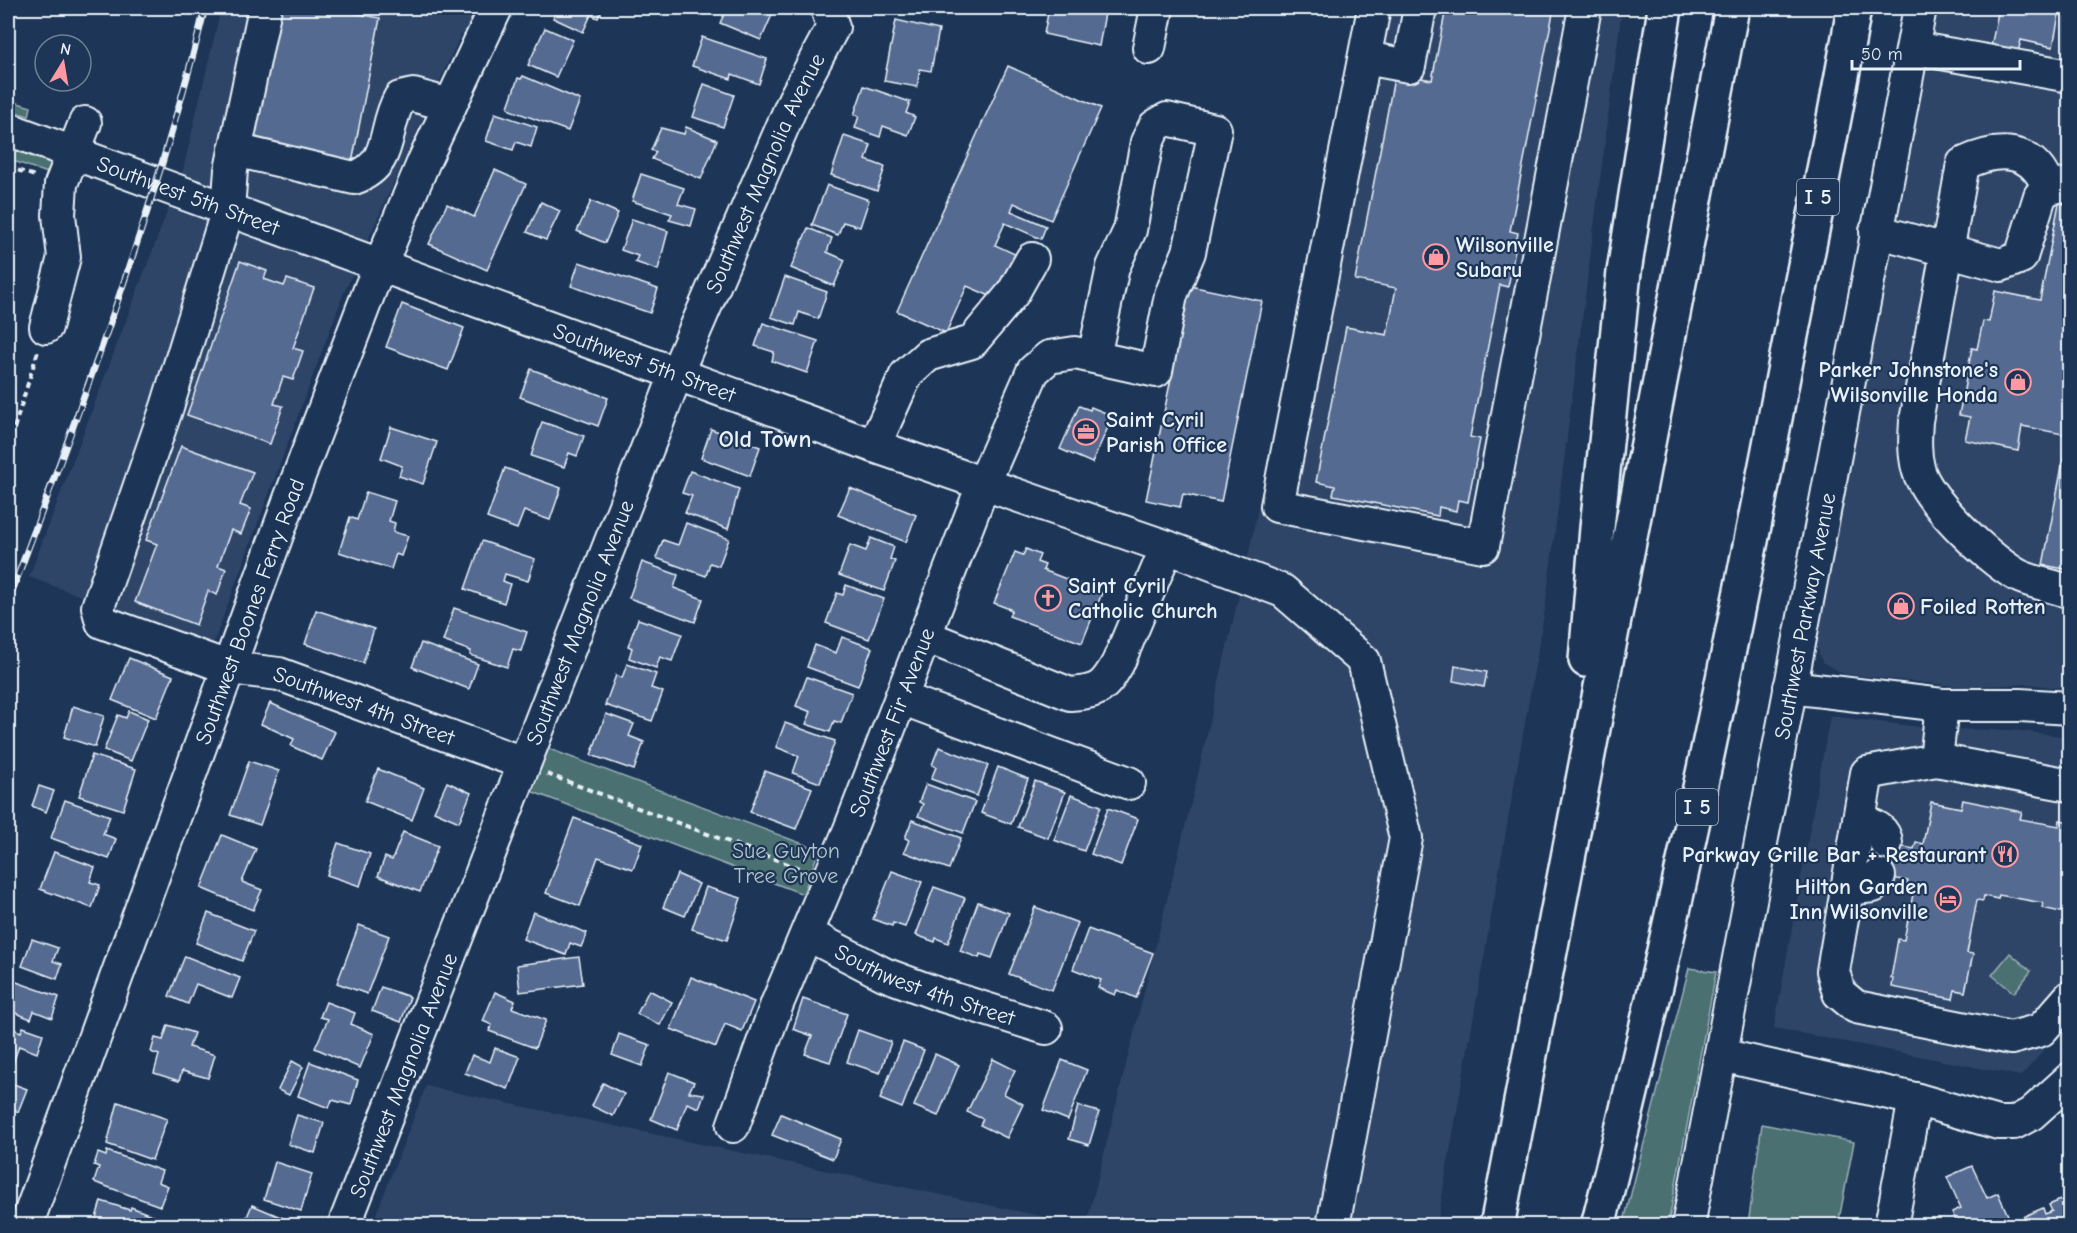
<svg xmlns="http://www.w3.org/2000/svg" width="2077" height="1233" viewBox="0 0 2077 1233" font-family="'Comic Neue',sans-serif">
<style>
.built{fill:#2e4568}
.green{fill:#4c7072;stroke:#9ab0b5;stroke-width:1.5}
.building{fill:#546b91;stroke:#e8f1f8;stroke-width:1.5}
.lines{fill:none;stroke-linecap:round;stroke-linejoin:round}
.minor-casing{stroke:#e8f1f8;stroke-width:36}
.highway-casing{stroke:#e8f1f8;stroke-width:38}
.path{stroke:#e8f1f8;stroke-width:4;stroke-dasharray:6 4.5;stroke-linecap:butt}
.minor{stroke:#1d3557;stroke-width:32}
.highway{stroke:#1d3557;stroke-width:33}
.rail-casing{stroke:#e8f1f8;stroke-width:7}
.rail{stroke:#1d3557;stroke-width:4.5;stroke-dasharray:14;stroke-linecap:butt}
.labels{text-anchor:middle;stroke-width:4.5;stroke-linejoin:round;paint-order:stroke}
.shield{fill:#1d3557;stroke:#abb9c8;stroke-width:1.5}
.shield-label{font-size:21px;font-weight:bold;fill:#e8f1f8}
.street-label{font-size:22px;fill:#e8f1f8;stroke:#1d3557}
.poi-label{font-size:22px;font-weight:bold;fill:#e8f1f8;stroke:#1d3557;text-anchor:start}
.park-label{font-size:22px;fill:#b1c4c9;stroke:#1d3557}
.neighbourhood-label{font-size:24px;font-weight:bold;fill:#e8f1f8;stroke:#1d3557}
</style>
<rect width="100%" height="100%" fill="#1d3557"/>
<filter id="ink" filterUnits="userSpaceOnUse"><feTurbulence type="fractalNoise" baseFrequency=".0167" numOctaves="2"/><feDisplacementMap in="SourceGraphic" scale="12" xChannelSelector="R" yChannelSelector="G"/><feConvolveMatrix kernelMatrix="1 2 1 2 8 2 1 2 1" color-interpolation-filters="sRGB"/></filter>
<g filter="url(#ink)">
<g class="built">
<path d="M221,8h261l-11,24 -10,2 -118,261 -130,349 -184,-67 154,-407z"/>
<path d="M1361,8h261l-77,601 -108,616 -351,1 108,-435 56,-244z"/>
<path d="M1935,8h134v681l-41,-5 -63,3 -121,-13 -22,-12 -8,-25z"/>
<path d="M1830,716l106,13 76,1 57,7v285l-48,54 -247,-48z"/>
<path d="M426,1086l657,139h-711z"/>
</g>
<g class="green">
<path d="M8,100l23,7 -2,9 -21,-6z"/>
<path d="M8,148l42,15 3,12 -45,-16z"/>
<path d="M544,747l275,103 -16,44 -275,-104z"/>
<path d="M2010,953l21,18 -17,22 -22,-18z"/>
<path d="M1689,968l27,4 -48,253h-45z"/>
<path d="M1762,1124l92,18 -16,83h-90z"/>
</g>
<g class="building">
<path d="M279,8h48l53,10 -29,150 -100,-20z"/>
<path d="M557,8h46l-5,10 -7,-3 -8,17 -30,-14z"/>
<path d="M727,8h48l-14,32 -41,-17z"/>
<path d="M1049,8h57l-7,38 -55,-12z"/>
<path d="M1446,8h108l-44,223 8,2 -10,54 -8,-2 -30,152 10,2 -12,63 -10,-2 -2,11 -17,-4 -1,9 -105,-21 2,-9 -19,-4 30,-155 41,8 9,-47 -41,-8 40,-207 37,7z"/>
<path d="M1999,8l61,1 -7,38 -32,-7 -3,12 -27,-5z"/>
<path d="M896,20l43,10 -8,41 -11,-2 -3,18 -33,-6z"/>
<path d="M545,28l28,12 -17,37 -28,-12z"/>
<path d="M702,37l65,22 -8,25 -27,-10 -1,5 -39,-13z"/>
<path d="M1008,66l93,42 -50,112 -37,-17 -3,8 35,15 -5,13 -36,-16 -10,22 22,10 -20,44 -30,-13 -21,47 -49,-22z"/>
<path d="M523,76l57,24 -12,31 -58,-21 -2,-3 10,-29 3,1z"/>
<path d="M704,84l30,11 -11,32 -30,-10z"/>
<path d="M864,86l46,16 -4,11 9,4 -7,18 -25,-9 -3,11 -25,-9 4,-12 -5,-1z"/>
<path d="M495,113l42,14 -6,20 -15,-5 -3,8 -27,-9z"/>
<path d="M686,127l31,13 -16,39 -49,-20 4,-7 -5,-2 10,-22 23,6z"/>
<path d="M844,136l27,9 -5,15 19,7 -8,24 -46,-16z"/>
<path d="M495,170l31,14 -39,86 -58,-26 18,-40 27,13z"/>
<path d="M641,174l43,14 -6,16 18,5 -5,17 -22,-6 3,-6 -40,-13z"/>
<path d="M827,185l42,15 -9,27 -17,-5 -5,13 -26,-10z"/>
<path d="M591,201l27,12 -13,30 -28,-12z"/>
<path d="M541,202l19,9 -14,29 -19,-8z"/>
<path d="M2059,203l11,2v365l-27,-5 25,-130 -46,-9 -4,25 -53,-11 5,-23 -11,-2 13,-67 5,1 6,-28 6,1 6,-31 45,9z"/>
<path d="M632,219l36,12 -10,39 -23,-8 3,-6 -17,-6z"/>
<path d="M808,228l24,10 -5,14 18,8 -11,26 -43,-18z"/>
<path d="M240,261l27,10 -3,8 20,7 3,-7 27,9 -21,60 10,3 -10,29 -10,-3 -9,27 9,2 -13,38 -83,-29z"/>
<path d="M579,262l79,27 -8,24 -79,-27z"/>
<path d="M785,277l42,15 -9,27 -19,-7 -4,13 -24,-8z"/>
<path d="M1190,286l72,15 -41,201 -38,-8 -3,13 -34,-7z"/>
<path d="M402,304l62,24 -16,42 -62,-23z"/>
<path d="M763,323l55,18 -11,32 -35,-12 2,-9 -19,-6z"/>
<path d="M531,369l77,29 -10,28 -78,-29z"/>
<path d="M1079,406l11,4 1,-3 22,9 -21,47 -32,-14z"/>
<path d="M542,422l42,14 -7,20 -8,-3 -5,14 -33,-11z"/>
<path d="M391,427l46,15 -14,42 -24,-8 3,-10 -21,-8z"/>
<path d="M711,429l49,18 -10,29 -49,-18z"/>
<path d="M181,446l72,26 -13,33 11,4 -10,25 -10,-4 -13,36 8,3 -9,26 -9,-4 -12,34 -61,-23 22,-58 -11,-4z"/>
<path d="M505,468l56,20 -11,32 -26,-9 -7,18 -30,-11z"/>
<path d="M690,471l49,18 -11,40 -43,-16 7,-17 -10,-3z"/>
<path d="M850,488l66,27 -10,27 -68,-27z"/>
<path d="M366,492l29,9 -6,20 6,2 -2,9 15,4 -7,20 -5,-2 -5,15 -52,-17 11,-35 7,3z"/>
<path d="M686,523l43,16 -10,27 -9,-3 -4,13 -50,-18 7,-18 15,5z"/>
<path d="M871,538l23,9 -4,12 5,2 -11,30 -45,-16 11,-30 16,6z"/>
<path d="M482,541l53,18 -7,22 -23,-7 -2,7 7,3 -6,19 -39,-14z"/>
<path d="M1026,549l14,6 -3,7 8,3 -2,5 59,23 -20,50 -73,-27 3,-6 -18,-7 21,-51 8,3z"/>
<path d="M642,562l36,13 -4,13 29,11 -8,23 -66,-24z"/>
<path d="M846,585l38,14 -15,40 -43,-16 11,-30 6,2z"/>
<path d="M454,608l73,24 -6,19 -8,-2 -6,18 -37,-12 1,-4 -28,-10z"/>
<path d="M316,610l58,19 -11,34 -58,-19z"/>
<path d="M638,619l44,15 -10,27 -12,-4 -4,11 -27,-10 3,-10 -4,-2z"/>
<path d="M842,637l30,11 -14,38 -51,-19 8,-22 21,8z"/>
<path d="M421,643l57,21 -9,25 -57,-22z"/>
<path d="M129,658l44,18 -17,42 -44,-18z"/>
<path d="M627,664l29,10 -5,14 12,4 -11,29 -47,-16 11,-30 6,3z"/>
<path d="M1455,666l32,6 -3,15 -31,-6z"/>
<path d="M807,677l45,16 -11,30 -7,-2 -4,11 -24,-8 5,-12 -15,-6z"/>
<path d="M270,703l65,29 -13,28 -31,-14 3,-7 -33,-15z"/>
<path d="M73,706l31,10 -9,31 -31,-10z"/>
<path d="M129,711l19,8 -17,42 -27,-11 14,-35 8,3z"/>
<path d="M606,714l28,10 -5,12 15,6 -10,28 -43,-15z"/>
<path d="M785,723l50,18 -15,42 -27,-10 6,-17 -23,-9z"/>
<path d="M939,747l49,18 -11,31 -46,-17 5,-12 -4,-2z"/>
<path d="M92,755l44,14 -13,41 -44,-14z"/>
<path d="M249,761l30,10 -19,54 -30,-10z"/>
<path d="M998,767l30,12 -17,45 -30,-11z"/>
<path d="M378,769l46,19 -12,32 -47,-19z"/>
<path d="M765,771l47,17 -16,41 -46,-17z"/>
<path d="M1035,781l30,11 -17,46 -30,-11z"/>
<path d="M447,782l24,11 -12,29 -25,-11z"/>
<path d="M926,784l49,18 -12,31 -45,-17 5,-12 -4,-2z"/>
<path d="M39,786l15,5 -8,21 -14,-6z"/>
<path d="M1071,795l30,11 -17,45 -30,-11z"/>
<path d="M65,800l45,16 -7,18 13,5 -7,20 -58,-21z"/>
<path d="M1963,800l59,12 -2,7 39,7 1,-6 10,2v92l-28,-6 1,-5 -44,-8 -1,4 -14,-3 -1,5 -6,-1 -10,53 6,1 -8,38 -10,-2 -2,9 -61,-12 1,-9h-2l7,-39 6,1 10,-51 -8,-2 2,-6 -45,-9 6,-32 45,9 2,-7 7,2 8,-42 30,6z"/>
<path d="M1108,808l30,11 -17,46 -30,-11z"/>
<path d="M574,818l68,26 -9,25 -35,-12 -18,49 -34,-13z"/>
<path d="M912,820l49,18 -12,31 -45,-17 5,-12 -4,-2z"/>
<path d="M403,832l35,14 -18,46 -42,-16 7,-19 7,3z"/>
<path d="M222,835l34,14 -14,33 20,8 -9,20 -52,-22z"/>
<path d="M338,843l32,11 -10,32 -33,-11z"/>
<path d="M54,852l41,15 -5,15 10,3 -8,23 -52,-19z"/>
<path d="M892,871l30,11 -17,45 -12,-4 -1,3 -19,-7z"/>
<path d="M677,874l22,10 -14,32 -22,-9z"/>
<path d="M706,887l35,11 -14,42 -35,-11z"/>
<path d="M934,887l31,11 -17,45 -12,-5 -1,4 -19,-7z"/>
<path d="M978,902l31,11 -17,45 -12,-4 -1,4 -19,-7z"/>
<path d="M1035,907l43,16 -26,67 -43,-16z"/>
<path d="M533,912l54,21 -6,14 -11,-4 -4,12 -43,-16z"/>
<path d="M208,913l46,18 -12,30 -46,-18z"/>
<path d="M359,925l30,11 -22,58 -30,-11z"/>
<path d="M1088,929l65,24 -17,45 -19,-8 -2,5 -17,-7 3,-8 -28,-11z"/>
<path d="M32,939l26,9 -5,13 9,3 -5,15 -35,-13z"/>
<path d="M185,956l55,22 -8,20 -36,-14 -8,20 -19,-8z"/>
<path d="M579,957l4,27 -63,8 -3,-27z"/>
<path d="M691,977l63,25 -12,29 -17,-7 -9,23 -45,-18z"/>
<path d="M8,979l51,18 -7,21 -18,-7 -3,8 -23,-9z"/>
<path d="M381,987l29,10 -9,25 -29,-11z"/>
<path d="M649,990l23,12 -12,23 -23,-11z"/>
<path d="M495,992l20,9 -3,7 34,12 -11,28 -46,-17 3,-6 -9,-4z"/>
<path d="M803,999l44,15 -17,48 -25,-8 7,-18 -19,-7z"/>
<path d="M326,1002l29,11 -4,11 23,10 -14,34 -45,-20 13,-29 -8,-2z"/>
<path d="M168,1025l26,8 -5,14 26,8 -7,23 -26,-7 -3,10 -25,-8 5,-18 -8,-3 4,-14 8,2z"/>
<path d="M8,1027l13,5 2,-5 20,7 -6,19 -18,-7 -6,17 -5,-2z"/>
<path d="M858,1030l33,12 -11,31 -33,-11z"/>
<path d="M619,1034l31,11 -8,21 -30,-11z"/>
<path d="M903,1042l21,8 -22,58 -22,-9z"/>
<path d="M495,1048l25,9 -12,32 -43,-16 7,-18 18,7z"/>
<path d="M935,1054l24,11 -21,51 -24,-10z"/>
<path d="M993,1059l22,11 -11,24 19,10 -16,34 -27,-13 3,-6 -16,-7z"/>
<path d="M1062,1060l25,10 -19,50 -25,-10z"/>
<path d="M292,1061l11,6 -14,28 -11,-5z"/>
<path d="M310,1062l48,18 -7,25 -19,-5 -3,8 -31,-12z"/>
<path d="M669,1072l25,10 -5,10 15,2 -5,14 -12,-5 -10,27 -26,-11z"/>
<path d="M8,1082l19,7 -9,23 -10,-4z"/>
<path d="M603,1083l21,11 -11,22 -21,-10z"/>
<path d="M118,1102l49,17 -15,41 -45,-16z"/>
<path d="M1078,1106l21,6 -10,33 -20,-6z"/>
<path d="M781,1114l60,25 -8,20 -61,-24z"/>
<path d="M297,1115l27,8 -9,30 -27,-9z"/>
<path d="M107,1151l55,20 -4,11 10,4 -8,20 -66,-24 5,-15 -5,-2 4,-12 8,3z"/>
<path d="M275,1162l37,12 -11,37 -37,-12z"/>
<path d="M1972,1166l15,32 11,-5 13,29 32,-14 2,6 7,-3 -3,-6 21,-9v30h-118l5,-3 -5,-11 9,-4 -14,-31z"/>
<path d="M101,1201l29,9 1,-3 30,12 -3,7h-62l-2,-1z"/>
<path d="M252,1205l50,21h-59z"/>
</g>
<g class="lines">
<g class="minor-casing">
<g id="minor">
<path id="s1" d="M265,8l-34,162 -3,39 -61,198 -69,200 4,15 128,46 49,6 244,89"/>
<path d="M1374,8l-97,498 206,40 102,-538"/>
<path d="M1149,48l8,-40"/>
<path d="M1913,48l157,28"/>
<path d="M1365,58l44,8 11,-58"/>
<path id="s2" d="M8,129l866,317 293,101 116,44 81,70 42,177 -73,388"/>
<path d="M235,150l119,28c40,-14 28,-49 46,-80l13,-3 37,10"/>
<path d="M2048,188c-14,-41 -50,-41 -85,-24l-47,257c-1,16 -2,31 2,47 7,31 70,91 99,107 15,8 36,10 53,17"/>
<path d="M1876,231l125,34 20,-8 19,-61 8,-8 22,-4"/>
<path d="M46,327l18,-70 -5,-42 2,-31 24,-61"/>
<path d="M874,446l32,-71 22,-20 44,-13 41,-49 19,-34"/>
<path d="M925,636l145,58c29,-2 34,-6 48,-31l49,-116"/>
<path d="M1790,687l152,18h78l50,3"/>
<path d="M901,698l228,85"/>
<path d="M1936,760l6,-55"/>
<path d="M2070,785l-134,-25 -69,13 -34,198 6,22 17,14 155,31 30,-8 29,-33"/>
<path d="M1859,820c13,5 26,8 27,23"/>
<path d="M1847,889l26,-3 6,-10"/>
<path id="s3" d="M807,934l77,40 54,20 108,34"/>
<path d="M1721,1055l194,44 83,24h16l17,-9 39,-35"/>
<path id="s4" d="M733,1126l44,-122 74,-177 132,-342 50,-114 16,-14 26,-4 81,18 15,-76 18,-43 26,-122 -48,-11 -12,7 -8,16 -17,88 -17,37 -19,90"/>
<path id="s5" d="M26,1226l264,-727 81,-212 53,-126 72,-153"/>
<path id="s6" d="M344,1226l333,-854 117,-272 39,-73 -6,-19"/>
<path id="s7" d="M1688,1226l232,-1218"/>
<path d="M1891,1226l24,-127"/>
</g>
</g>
<g class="highway-casing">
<g id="highway">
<path d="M1586,660l11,-132 27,-256 41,-264"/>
<path d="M1497,1226l235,-1218"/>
<path d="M1598,1226c71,-279 130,-561 184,-844 24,-125 51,-249 72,-374"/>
</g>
</g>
<g class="path">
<path d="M8,167l27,9"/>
<path d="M8,448l30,-97"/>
<path d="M547,774l257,96"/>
</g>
<use href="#minor" class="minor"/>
<use href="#highway" class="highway"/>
<g class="rail-casing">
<path id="rail" d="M8,602c73,-195 147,-391 197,-594"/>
</g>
<use href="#rail" class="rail"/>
</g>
</g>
<defs>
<g id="shop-ring" transform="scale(1.35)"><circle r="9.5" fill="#1d3557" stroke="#ff9aa2" stroke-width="1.5"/><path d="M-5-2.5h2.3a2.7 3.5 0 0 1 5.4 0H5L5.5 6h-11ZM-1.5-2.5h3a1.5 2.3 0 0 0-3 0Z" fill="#ff9aa2"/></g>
<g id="office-ring" transform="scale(1.35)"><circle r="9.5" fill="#1d3557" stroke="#ff9aa2" stroke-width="1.5"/><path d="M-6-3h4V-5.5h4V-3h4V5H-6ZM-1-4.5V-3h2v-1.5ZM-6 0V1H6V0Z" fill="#ff9aa2"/></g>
<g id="church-ring" transform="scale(1.35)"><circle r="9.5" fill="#1d3557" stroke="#ff9aa2" stroke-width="1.5"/><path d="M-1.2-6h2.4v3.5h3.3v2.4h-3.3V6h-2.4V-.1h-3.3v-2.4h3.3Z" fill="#ff9aa2"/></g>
<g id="restaurant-ring" transform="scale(1.35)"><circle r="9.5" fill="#1d3557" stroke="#ff9aa2" stroke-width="1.5"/><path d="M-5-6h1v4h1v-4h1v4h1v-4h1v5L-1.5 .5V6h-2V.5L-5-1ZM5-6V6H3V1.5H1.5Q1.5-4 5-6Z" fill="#ff9aa2"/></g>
<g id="hotel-ring" transform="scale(1.35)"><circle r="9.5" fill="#1d3557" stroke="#ff9aa2" stroke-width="1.5"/><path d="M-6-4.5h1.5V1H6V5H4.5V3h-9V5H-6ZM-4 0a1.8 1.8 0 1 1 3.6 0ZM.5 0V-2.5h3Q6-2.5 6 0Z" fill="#ff9aa2"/></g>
</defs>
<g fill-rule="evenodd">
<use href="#shop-ring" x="1436" y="257"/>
<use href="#shop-ring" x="2018" y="382"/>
<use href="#office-ring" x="1086" y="432"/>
<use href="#church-ring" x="1048" y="598"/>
<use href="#shop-ring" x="1901" y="606"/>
<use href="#restaurant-ring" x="2005" y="854"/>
<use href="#hotel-ring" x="1948" y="899"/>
</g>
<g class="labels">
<g class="shield">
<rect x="1797" y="179" width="42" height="36" rx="4.5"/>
<rect x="1676" y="789" width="42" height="36" rx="4.5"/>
</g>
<g class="shield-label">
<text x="1818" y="204">I 5</text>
<text x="1697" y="814">I 5</text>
</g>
<g class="street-label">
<text dy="8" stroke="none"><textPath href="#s6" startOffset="1134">Southwest Magnolia Avenue</textPath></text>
<text dy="8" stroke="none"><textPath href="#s2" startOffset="192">Southwest 5th Street</textPath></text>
<text dy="8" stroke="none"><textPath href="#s2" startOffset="678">Southwest 5th Street</textPath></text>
<text dy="8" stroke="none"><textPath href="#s5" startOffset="654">Southwest Boones Ferry Road</textPath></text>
<text dy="8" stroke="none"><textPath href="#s7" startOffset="621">Southwest Parkway Avenue</textPath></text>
<text dy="8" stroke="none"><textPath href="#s6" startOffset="648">Southwest Magnolia Avenue</textPath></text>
<text dy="8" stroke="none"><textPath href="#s1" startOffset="915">Southwest 4th Street</textPath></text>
<text dy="8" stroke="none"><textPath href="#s4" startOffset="434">Southwest Fir Avenue</textPath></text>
<text dy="8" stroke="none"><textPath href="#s3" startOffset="129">Southwest 4th Street</textPath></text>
<text dy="8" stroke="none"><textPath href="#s6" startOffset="162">Southwest Magnolia Avenue</textPath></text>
</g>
<g class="poi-label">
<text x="1456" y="252">Wilsonville<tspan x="1456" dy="25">Subaru</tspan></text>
<text x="1998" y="377" text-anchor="end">Parker Johnstone's<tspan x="1998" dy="25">Wilsonville Honda</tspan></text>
<text x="1106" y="427">Saint Cyril<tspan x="1106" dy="25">Parish Office</tspan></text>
<text x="1068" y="593">Saint Cyril<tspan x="1068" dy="25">Catholic Church</tspan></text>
<text x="1920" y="614">Foiled Rotten</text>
<text x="1986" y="862" text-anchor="end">Parkway Grille Bar + Restaurant</text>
<text x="1928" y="894" text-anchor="end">Hilton Garden<tspan x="1928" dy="25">Inn Wilsonville</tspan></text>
</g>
<g class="park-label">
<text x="786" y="858">Sue Guyton<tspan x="786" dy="25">Tree Grove</tspan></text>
</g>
<g class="neighbourhood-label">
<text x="765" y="447">Old Town</text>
</g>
</g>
<rect width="2077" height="1233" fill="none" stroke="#1d3557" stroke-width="30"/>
<rect x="15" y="15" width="2047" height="1203" fill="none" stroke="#e8f1f8" stroke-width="2" filter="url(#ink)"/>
<g transform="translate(63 63) rotate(11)"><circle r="28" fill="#1d3557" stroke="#6e8097" stroke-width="1.5"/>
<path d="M0-4.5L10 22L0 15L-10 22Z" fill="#ff9aa2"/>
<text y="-9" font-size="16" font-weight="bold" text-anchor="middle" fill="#e8f1f8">N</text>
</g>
<path d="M1852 60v9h168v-9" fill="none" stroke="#e8f1f8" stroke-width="3"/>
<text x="1861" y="60" font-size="18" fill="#e8f1f8" stroke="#1d3557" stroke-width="4.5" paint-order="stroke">50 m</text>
</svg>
